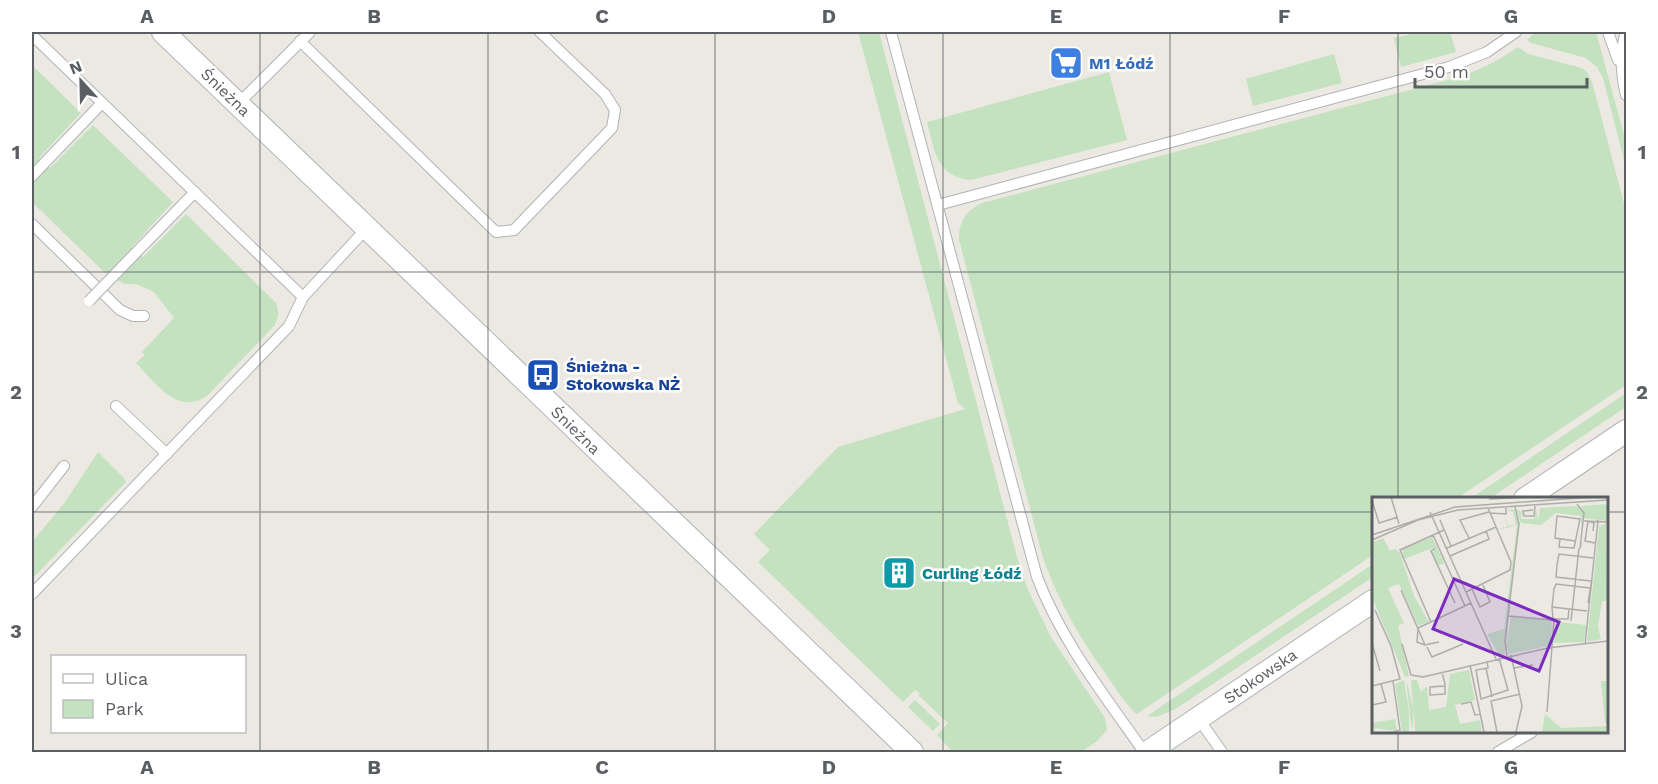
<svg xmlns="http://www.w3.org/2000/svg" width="1658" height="784" viewBox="0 0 1658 784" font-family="'Work Sans',sans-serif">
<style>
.green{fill:#c4e2c0}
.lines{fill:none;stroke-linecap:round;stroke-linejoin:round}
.lane-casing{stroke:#b0b3b7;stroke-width:12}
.street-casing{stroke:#b0b3b7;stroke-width:24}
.lane{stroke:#fff;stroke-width:10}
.street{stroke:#fff;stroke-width:22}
.lane-bridge-casing{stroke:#b0b3b7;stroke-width:12;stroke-linecap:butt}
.lane-bridge{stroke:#fff;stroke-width:10}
.grid{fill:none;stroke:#5a5e62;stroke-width:1.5;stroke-opacity:0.55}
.labels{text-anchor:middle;stroke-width:5;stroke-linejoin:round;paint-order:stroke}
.shop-label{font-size:16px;font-weight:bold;fill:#366cbe;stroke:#fff;text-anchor:start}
.street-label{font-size:16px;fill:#5a5e62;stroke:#fff}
.transit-label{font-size:16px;font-weight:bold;fill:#164399;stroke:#fff;text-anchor:start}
.culture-label{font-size:16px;font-weight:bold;fill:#0d838f;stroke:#fff;text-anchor:start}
.inset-road{fill:none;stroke:#aeadab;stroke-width:1.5}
.view{fill:#7b2cbf;fill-opacity:0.15;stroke:#7b2cbf;stroke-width:3}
.inset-edge{fill:none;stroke:#5a5e62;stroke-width:3}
.neatline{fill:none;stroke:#5a5e62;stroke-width:2}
.grid-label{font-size:20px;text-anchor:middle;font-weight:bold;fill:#5a5e62}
</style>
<rect width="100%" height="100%" fill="#ece9e2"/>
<g class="green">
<path d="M858,32h21l138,525 11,33 23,47 54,81 2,12 -11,12 -15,10h-128l-16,-17 11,-12 -30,-28 2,-1 -4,-4 -2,1 -11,11 -145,-140 12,-12 -16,-16 84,-87 127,-38 -7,-6z"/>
<path d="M1419,32h31l6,20 -55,15 -7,-29z"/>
<path d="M1535,32h61l30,110v26l-23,-90 -6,-11 -11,-9 -55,-15 -4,-3z"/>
<path d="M1518,47l10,7 54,14 5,4 5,10 34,129v174l-170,114h-83v56l-236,159 -4,-3c-11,-12 -19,-25 -28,-38 -27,-38 -46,-71 -62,-115l-84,-318c-1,-17 7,-30 23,-37l473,-125c23,-7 43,-17 63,-31z"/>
<path d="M1334,54l8,29 -89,23 -7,-27z"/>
<path d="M32,65l49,48 -42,45 11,10 43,-43 80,77 -41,45 11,10 43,-43 90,89c3,9 3,14 -2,23l-67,70c-30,20 -51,-13 -71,-33l9,-8 -3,-3 32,-34 -20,-26 -18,-8h-11l-11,-5 -11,-8 -71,-69z"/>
<path d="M1109,72l18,68 -156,40c-35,-3 -37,-31 -44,-58z"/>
<path d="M1626,393v14l-137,92h-19z"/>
<path d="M98,452l25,25 3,5 -94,97v-37l31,-37z"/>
<path d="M1373,564v13l-196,131 -20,9 -10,-1z"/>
<path d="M915,700l25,24 -7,7 -25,-24z"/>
</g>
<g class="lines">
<g class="lane-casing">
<g id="lane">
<path d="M891,32l146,545c25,65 68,119 107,175"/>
<path d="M1608,32l10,28"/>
<path d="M1626,32c-7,21 -5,42 0,63"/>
<path d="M32,35l271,262"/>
<path d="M300,41l196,191 18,-2 98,-102 3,-18 -10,-16 -65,-62"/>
<path d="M238,104l72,-72"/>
<path d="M32,176l70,-73"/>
<path d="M938,205l511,-138 38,-15 29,-20"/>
<path d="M32,224l88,86 13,6h11"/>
<path d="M158,230l37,-38"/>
<path d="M116,406l51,48"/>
<path d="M32,507l32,-41"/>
<path d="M32,594l257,-268 14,-29 64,-69"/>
<path d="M1198,718l24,34"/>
<path d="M1498,752l34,-20"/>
</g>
</g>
<g class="street-casing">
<g id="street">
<path d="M163,32l749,720"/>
<path d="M1525,499l101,-68"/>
<path d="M1148,752l225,-151"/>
</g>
</g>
<use href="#lane" class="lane"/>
<use href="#street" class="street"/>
<g class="lane-bridge-casing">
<path id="lane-bridge" d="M89,301l69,-71"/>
</g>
<use href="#lane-bridge" class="lane-bridge"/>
</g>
<path class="grid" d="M260,32v720M488,32v720M715,32v720M943,32v720M1170,32v720M1398,32v467M32,272h1594M32,512h1341M1606,512h20M1398,732v20"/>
<defs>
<g id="supermarket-square" transform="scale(1.725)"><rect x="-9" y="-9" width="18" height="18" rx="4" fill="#3f7fe0" stroke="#fff"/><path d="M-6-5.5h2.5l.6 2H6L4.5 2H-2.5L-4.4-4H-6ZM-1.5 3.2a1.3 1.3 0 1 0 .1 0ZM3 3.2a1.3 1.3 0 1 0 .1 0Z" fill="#fff"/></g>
<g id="bus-square" transform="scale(1.725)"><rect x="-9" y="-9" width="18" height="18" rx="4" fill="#1a4fb4" stroke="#fff"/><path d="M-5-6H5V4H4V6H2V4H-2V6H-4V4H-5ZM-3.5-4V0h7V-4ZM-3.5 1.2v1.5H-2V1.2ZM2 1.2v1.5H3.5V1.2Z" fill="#fff"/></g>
<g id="building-square" transform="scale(1.725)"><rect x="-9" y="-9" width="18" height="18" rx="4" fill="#0f9aa8" stroke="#fff"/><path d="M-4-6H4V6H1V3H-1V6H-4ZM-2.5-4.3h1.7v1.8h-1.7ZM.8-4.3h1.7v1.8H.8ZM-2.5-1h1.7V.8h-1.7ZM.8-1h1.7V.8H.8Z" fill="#fff"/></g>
</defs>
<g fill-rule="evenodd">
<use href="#supermarket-square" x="1066" y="63"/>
<use href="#bus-square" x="543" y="375"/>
<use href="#building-square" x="899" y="573"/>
</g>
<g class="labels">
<g class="shop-label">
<text x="1089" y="69">M1 Łódź</text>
</g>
<g class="street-label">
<text transform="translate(226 92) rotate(44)" y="6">Śnieżna</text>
<text transform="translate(576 430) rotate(44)" y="6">Śnieżna</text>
<text transform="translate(1260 676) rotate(-34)" y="6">Stokowska</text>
</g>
<g class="transit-label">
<text x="566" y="372">Śnieżna -<tspan x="566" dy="18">Stokowska NŻ</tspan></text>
</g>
<g class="culture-label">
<text x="922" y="579">Curling Łódź</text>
</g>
</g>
<g transform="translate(1372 497)">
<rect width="236" height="236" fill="#ece9e2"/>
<path d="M235,7v17l-24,-3 -2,10v-12l-25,-3 -15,12 -20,-2 -5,-14 6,3 -1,7h13l2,-11 2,13 2,-13 33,-2 8,1 3,7 -2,-8zM142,12l5,13 -14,132 -6,1 -12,-21 17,-5 13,-104 -19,5 5,-3 -8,-14 9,15 4,-2 -5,-13 6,13 7,-1 -3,-13 -6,-2zM234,27l1,77h-5l-4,26 3,12 -14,3 12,-116zM60,40l9,19 -3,2 4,-1 2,7 -6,1 -6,-13 3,-5 -31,12 -2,-10zM11,41l7,13 5,-2 5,4 14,43 15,26 -11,4 -19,-42 -11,4 16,35 -6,3 11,50 -4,1 -33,-80v-54zM139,120l41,2 -1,23 -3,4 -39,8 -3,-8zM187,125l27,3 -2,17 -31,1zM97,173l6,30 -20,5 5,19 20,-4 2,12h-67l-1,-23 -2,23 -6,-52 7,26 -2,-26h6l4,12 6,-6 2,24 17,-3 4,-33zM32,183l5,31v21h-7l-7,-48zM229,184h6v42h-2zM173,217l16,14 46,-2v3l-2,3h-63zM23,222l2,12 -25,-3v-5z" fill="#c4e2c0"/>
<path class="inset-road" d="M19,0l8,27M117,2l42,-2M0,3l7,23 19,-6M205,7l7,9 -4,35 1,-5M161,13l-10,1 1,5h10l1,-10M58,15l66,147M118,16l16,1v-6M68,23l11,26M212,24l24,1M221,34l1,-8 -6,-2 -3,20 10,2M0,38l83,-28 138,-10M61,38l32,71M97,41l-9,-18 29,-8M188,42l-1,8 15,1 6,-29 -23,-3 -2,22 20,3M0,43l46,-20 40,-10 150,-10M63,51l-4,3 24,52M75,51l49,-21M78,59l39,-17 -3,-8M219,84l-35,-4 1,-12 2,-11 34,4M100,92l8,18 10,-5 -7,-17M29,93l24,55 14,-3M94,95l44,-22 1,-8 -23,-54M216,106l4,-25M180,110l1,12h15l1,-10M215,114l-35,-4 2,-18 2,-5 34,4M136,119l46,4 -7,92M199,124l8,-73M59,125l-31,-72 44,-20M0,146l8,28M30,147l9,31 12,2 125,-29 60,-7M53,148l-8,-3 1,-14 53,-25M213,148l13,-125M55,150l5,10 31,-13M139,158l11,51 -6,26M135,159l-2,-15 14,-117 -4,-17M115,164l1,7 -12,2 5,29 27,-9 -9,-32M98,168l14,67M114,171l6,29M142,171l19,-3M70,175l3,12v10l-15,1v-8l15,-1M21,184l7,49 -6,2M0,189l28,-7 -9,-33 -16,-36M89,207l10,-2 4,13 6,-1M0,208l14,-3 -5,-18M125,235l-6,-31 29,-7"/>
<path class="view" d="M82,82l105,43 -20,49 -106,-42z"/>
<rect width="236" height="236" class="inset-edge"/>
</g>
<rect width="1658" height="784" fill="none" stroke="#ffffff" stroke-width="66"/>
<rect x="51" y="655" width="195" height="78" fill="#ffffff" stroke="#bdbfc0" stroke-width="1.5"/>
<rect x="63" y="674" width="30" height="9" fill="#ffffff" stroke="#bdbfc0" stroke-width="1.5"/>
<text x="105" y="685" font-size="18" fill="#5a5e62">Ulica</text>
<rect x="63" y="700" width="30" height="18" fill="#c4e2c0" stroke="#bdbfc0" stroke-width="1.5"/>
<text x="105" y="715" font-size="18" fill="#5a5e62">Park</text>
<g transform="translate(81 81) rotate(338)" stroke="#ffffff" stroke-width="4.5" paint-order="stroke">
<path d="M0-4.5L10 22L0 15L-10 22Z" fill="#5a5e62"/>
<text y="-9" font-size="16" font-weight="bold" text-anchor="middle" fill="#5a5e62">N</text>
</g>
<path d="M1415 78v9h172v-9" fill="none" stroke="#5a5e62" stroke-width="3"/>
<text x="1424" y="78" font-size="18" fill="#5a5e62" stroke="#ffffff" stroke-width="4.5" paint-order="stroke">50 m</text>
<rect x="33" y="33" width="1592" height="718" class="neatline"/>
<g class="grid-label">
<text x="147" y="23">A</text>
<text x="374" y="23">B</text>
<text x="602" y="23">C</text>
<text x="829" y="23">D</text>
<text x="1056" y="23">E</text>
<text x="1284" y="23">F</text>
<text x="1511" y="23">G</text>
<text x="16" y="159">1</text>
<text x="1642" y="159">1</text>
<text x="16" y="399">2</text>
<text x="1642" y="399">2</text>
<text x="16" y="638">3</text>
<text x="1642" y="638">3</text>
<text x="147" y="774">A</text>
<text x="374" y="774">B</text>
<text x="602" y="774">C</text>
<text x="829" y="774">D</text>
<text x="1056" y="774">E</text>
<text x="1284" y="774">F</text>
<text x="1511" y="774">G</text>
</g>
</svg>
